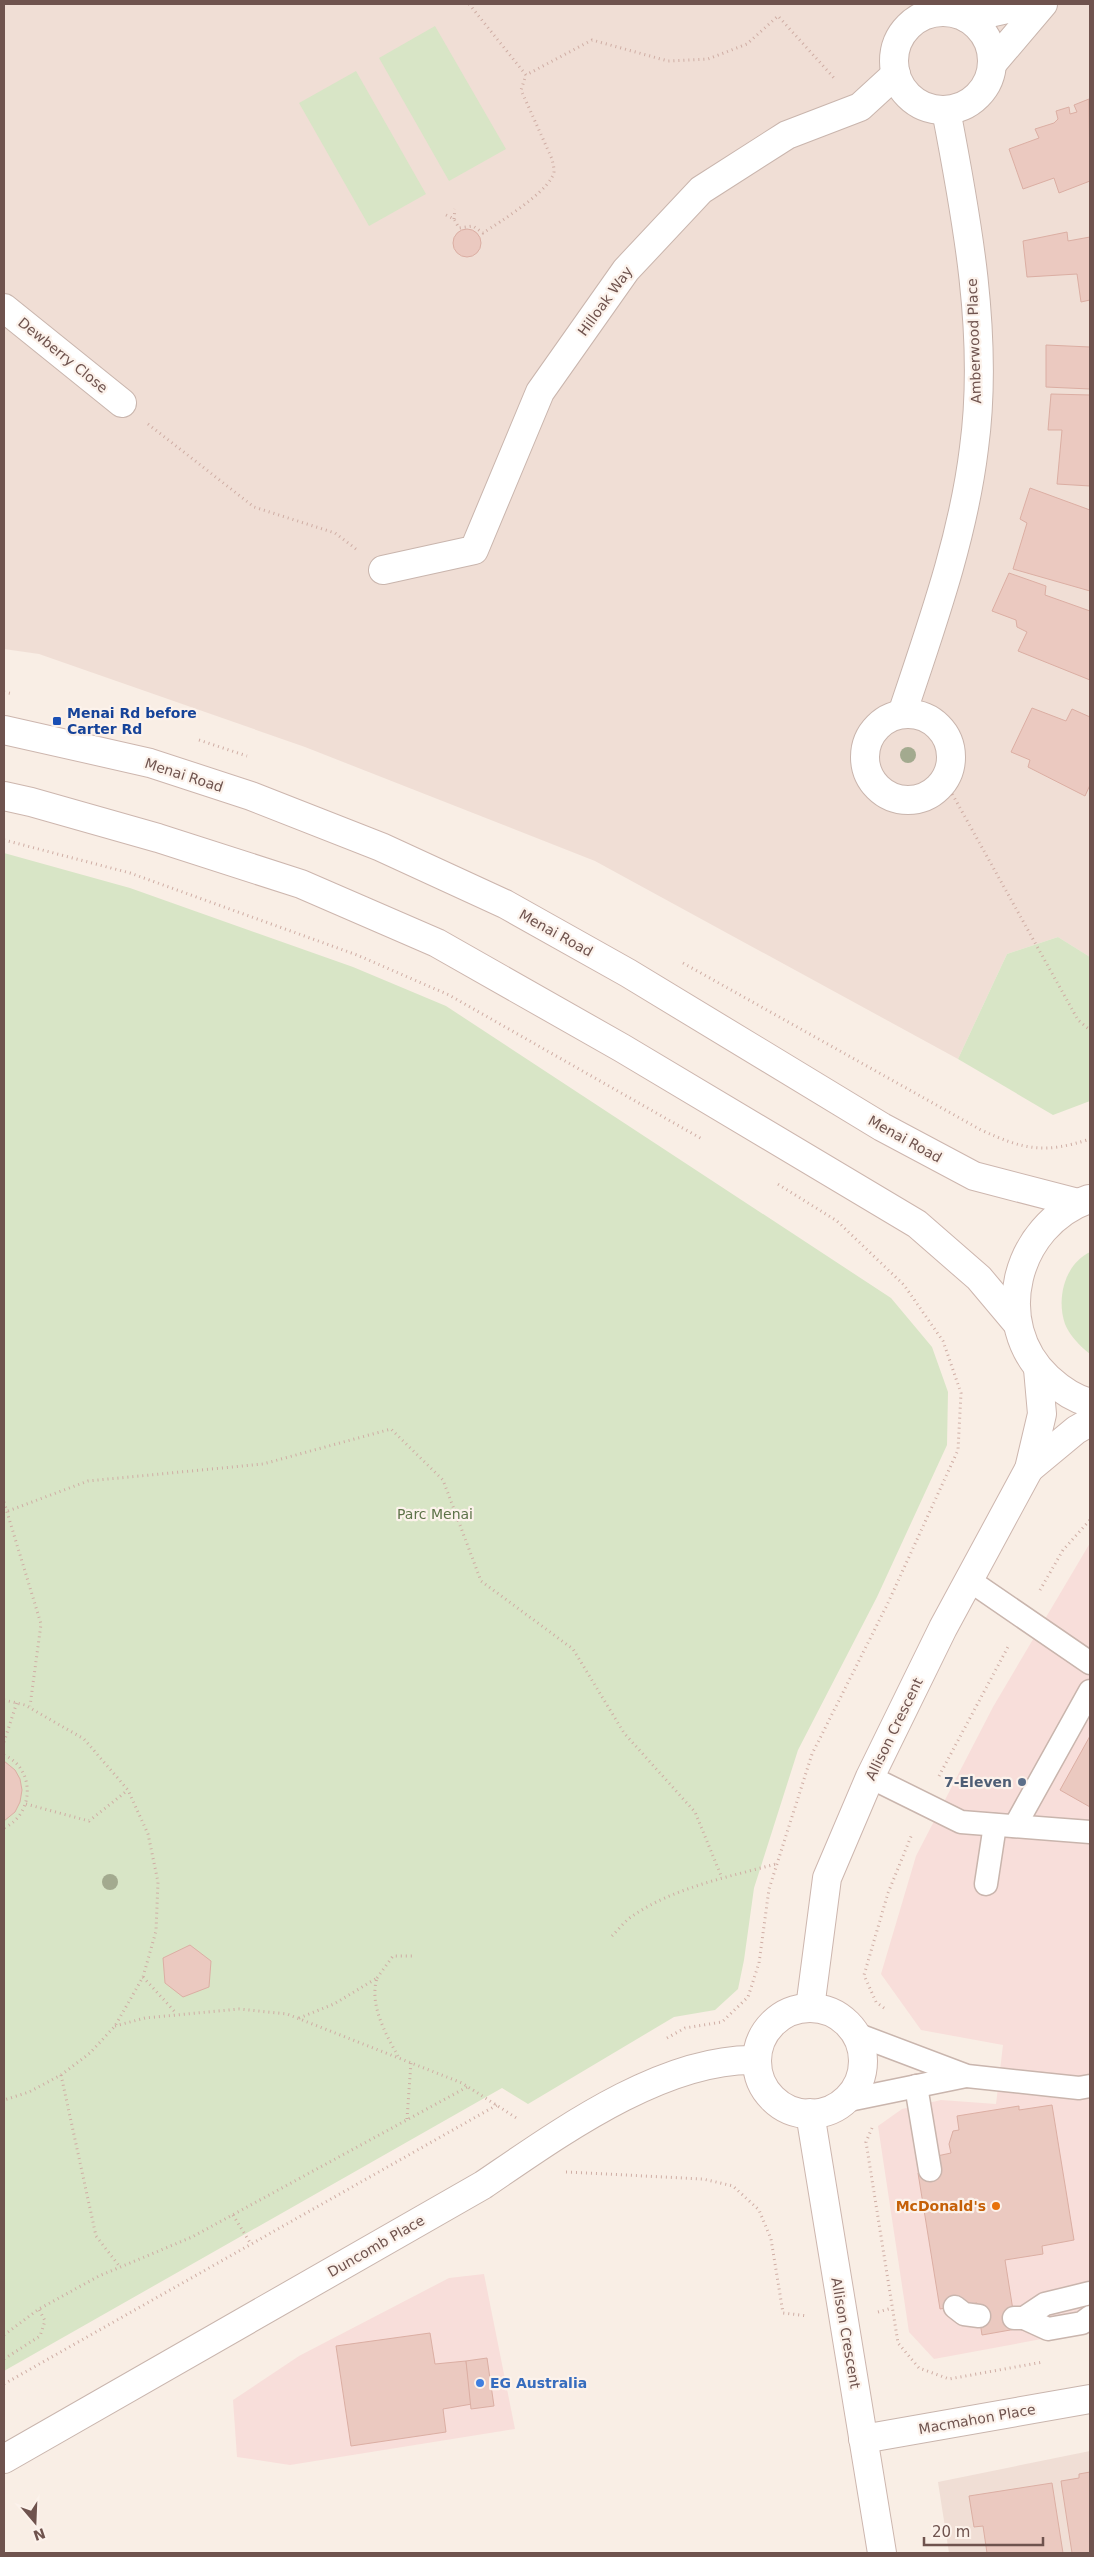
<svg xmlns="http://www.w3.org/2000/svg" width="1094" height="2557" viewBox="0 0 1094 2557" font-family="'DejaVu Sans',sans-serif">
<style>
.residential{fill:#f0ded5}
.commercial{fill:#f8deda}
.green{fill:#d8e5c6}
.building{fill:#ebc9c0;stroke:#dbaea3}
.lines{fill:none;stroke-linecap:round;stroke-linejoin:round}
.lane-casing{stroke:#c9b5ad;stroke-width:25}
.street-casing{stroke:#c9b5ad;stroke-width:30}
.secondary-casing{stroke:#cdb6ae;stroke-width:30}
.path{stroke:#cfada4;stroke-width:3;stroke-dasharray:1 4;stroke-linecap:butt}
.lane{stroke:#fff;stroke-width:22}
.street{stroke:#fff;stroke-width:28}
.secondary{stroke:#fff;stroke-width:28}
.tree{fill:#a3aa8f}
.transit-dot{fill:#1a4fb4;stroke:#fcf2eb;stroke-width:2}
.service-dot{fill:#5c6f8a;stroke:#fcf2eb;stroke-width:2}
.food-dot{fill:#e8710a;stroke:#fcf2eb;stroke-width:2}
.shop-dot{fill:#3f7fe0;stroke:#fcf2eb;stroke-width:2}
.labels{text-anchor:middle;stroke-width:4.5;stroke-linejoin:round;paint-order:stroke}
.street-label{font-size:14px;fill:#6f534e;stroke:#fcf2eb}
.transit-label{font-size:14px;font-weight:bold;fill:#164399;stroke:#fcf2eb;text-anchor:start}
.park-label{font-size:14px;fill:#5d7348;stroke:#fcf2eb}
.service-label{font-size:14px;font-weight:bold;fill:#4e5e75;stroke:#fcf2eb;text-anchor:end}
.food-label{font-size:14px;font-weight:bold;fill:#c56008;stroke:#fcf2eb;text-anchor:end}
.shop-label{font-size:14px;font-weight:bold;fill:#366cbe;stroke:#fcf2eb;text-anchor:start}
</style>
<rect width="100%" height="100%" fill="#f9eee5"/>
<g class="residential">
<path d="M4,4h1086v953l-32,-20 -51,17 -49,105 -363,-198 -290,-114 -266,-93 -35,-5z"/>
<path d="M1090,2451v102h-141l-11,-71z"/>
</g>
<g class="commercial">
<path d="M1090,1543v787l-156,29 -25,-27 -31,-206 24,-17 39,-9 55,4 7,-59 -82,-15 -40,-56 35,-118 77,-149z"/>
<path d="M484,2274l31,155 -225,36 -53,-8 -4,-57 66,-44 150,-78z"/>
</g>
<g class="green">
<path d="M435,26l71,123 -57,32 -70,-123z"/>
<path d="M356,71l70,123 -57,32 -70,-123z"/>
<path d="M4,853l126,35 223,79 93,39 445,292 41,49 16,45 -1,53 -70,152 -79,153 -44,138 -10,72 -6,29 -23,21 -41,7 -146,87 -26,-16 -498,283z"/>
<path d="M1058,937l32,20v144l-37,14 -95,-56 49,-105z"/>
<path d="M1090,1252v102c-10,-8 -20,-18 -25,-30 -9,-26 0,-60 25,-72z"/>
</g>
<g class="building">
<path d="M1089,99l1,82 -31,12 -5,-15 -31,11 -14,-40 30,-11 -4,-9 19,-6 4,-4 -2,-8 13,-4 1,7 7,-2 -3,-7z"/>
<circle cx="467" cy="243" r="14"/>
<path d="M1067,232l1,9 22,-4v63l-9,2 -4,-28 -50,3 -4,-36z"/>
<path d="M1046,345l44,2v42l-44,-2z"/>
<path d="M1051,394l39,1v91l-33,-2 5,-54h-14z"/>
<path d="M1030,488l60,22v81l-77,-22 14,-46 -7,-4z"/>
<path d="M1009,573l37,13 -1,9 45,16v69l-72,-29 9,-19 -10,-5 -1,-7 -24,-9z"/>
<path d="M1032,708l34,13 6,-12 18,8v68l-5,11 -57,-29 2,-7 -19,-8z"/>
<path d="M1090,1736v71l-30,-17z"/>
<path d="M4,1761l11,9 5,9 2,11 -2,12 -5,10 -11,9z"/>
<path d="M190,1945l21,16 -2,26 -26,10 -18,-14 -2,-25z"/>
<path d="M1052,2105l22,135 -32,6 1,8 -38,6 11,69 -34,6 -5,-32 -37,6 -22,-136 21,-4 -2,-13 14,-3 -2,-9 4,-13 6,-1 -2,-14 62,-10v4z"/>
<path d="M430,2333l5,31 31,-3 6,43 -29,5 3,23 -95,14 -15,-100z"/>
<path d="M487,2358l7,48 -23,3 -5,-48z"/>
<path d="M1090,2472v81h-18l-11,-72 18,-3v-4z"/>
<path d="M1052,2483l11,70h-76l-4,-27 -9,1 -5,-31z"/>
</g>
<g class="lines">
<g class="lane-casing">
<g id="lane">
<path d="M969,1580l121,83"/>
<path d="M870,1777l91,45 129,10"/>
<path d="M1015,1826l75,-135"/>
<path d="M986,1884l9,-59"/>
<path d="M856,2034l111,42 112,12 11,-2"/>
<path d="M916,2086l14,84"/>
<path d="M844,2101l122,-25"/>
<path d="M955,2307l9,7 15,2"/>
<path d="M1014,2318h10l21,-14 45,-11"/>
<path d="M1024,2318l24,11 34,-6 8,-6"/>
</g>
</g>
<g class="street-casing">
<g id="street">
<circle cx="943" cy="61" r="49"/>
<path d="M967,18l63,-14"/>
<path d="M992,64l51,-60"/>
<path d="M4,308l118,95"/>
<path d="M383,570l91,-20 66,-158 86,-122 75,-80 86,-55 73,-28 36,-33"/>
<circle cx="908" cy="757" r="43"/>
<path d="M902,714c29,-87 61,-175 72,-266 15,-111 -7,-229 -28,-338"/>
<path d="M863,2439l227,-40"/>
<path d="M4,2459l479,-274c75,-51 180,-128 274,-125"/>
</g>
</g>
<g class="secondary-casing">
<g id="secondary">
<path d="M4,730l146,33 101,33 130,51 124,57 123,69 254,154 92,49 104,27"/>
<path d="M4,796l27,6 127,36 143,46 136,59 185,105 295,176 62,54 37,44"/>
<path d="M1089,1199c-74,26 -99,125 -41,179 12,11 27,21 42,25"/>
<path d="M1029,1469l47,-39 14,-8"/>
<path d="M810,2008l17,-130 43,-101 73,-149 86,-159 13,-55 -4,-45"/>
<circle cx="810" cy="2061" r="53"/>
<path d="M810,2113l72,440"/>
</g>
</g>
<g class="path">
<path d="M469,4l57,71 66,-35 76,21 40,-2 39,-15 31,-28 57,63"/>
<path d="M446,215l8,4 5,9 14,-2 10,7c18,-12 59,-37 69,-56 4,-5 1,-12 0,-18l-31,-69 5,-15"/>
<path d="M454,219l1,-10"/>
<path d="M148,424l106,83 81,26 21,16"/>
<path d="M4,692l9,2"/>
<path d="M199,740l48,16"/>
<path d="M945,781l133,239 12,10"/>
<path d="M4,840l126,33 227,82 92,40 253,144"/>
<path d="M683,963l298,167c44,20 63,24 109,9"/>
<path d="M4,1502l37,122 -11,82"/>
<path d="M8,1511l80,-30 175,-17 128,-35 52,51 38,101 92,68 51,84 71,79 27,66"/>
<path d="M1040,1590l23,-40 27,-30"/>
<path d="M4,1700l21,5 59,34 44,51 20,44 10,48 -2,49 -13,46 -28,49 -25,27 -29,22 -32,17 -25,8"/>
<path d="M4,1742l13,-40"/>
<path d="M4,1755c32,14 30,59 0,73"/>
<path d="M939,1776l70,-131"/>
<path d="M26,1804l63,17 39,-31"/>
<path d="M612,1936c6,-6 12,-14 19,-19 41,-29 97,-40 145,-53"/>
<path d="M143,1977l33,36"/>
<path d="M377,1978l16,-22h21"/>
<path d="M884,2008l-8,-6 -12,-27 24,-82 24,-59"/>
<path d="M299,2018l35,-14 43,-26c-8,26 8,55 21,78"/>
<path d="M115,2026l30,-8 94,-9 48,5 175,69 56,36"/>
<path d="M667,2038l18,-10 37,-6 26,-25 11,-34 10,-74 43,-135 75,-149 71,-155 3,-57 -18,-52 -39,-56 -67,-64 -61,-38"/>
<path d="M61,2075l35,161 24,31"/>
<path d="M407,2119l4,-57"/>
<path d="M872,2128l-6,14 32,201 21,25 30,11 94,-17"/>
<path d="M566,2172l137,7 30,7 26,24 12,29 12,74 25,3"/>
<path d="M233,2215l18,29"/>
<path d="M878,2312l14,-4"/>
<path d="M4,2335l35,-26 60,-33 93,-39 277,-151"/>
<path d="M4,2359l36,-23 5,-15 -6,-12"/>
<path d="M4,2384l493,-279"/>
</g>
<use href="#lane" class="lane"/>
<use href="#street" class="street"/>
<use href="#secondary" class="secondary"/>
</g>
<g class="tree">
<circle cx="908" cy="755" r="8"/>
<circle cx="110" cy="1882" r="8"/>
</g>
<rect class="transit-dot" x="52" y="716" width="10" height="10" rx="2.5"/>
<circle class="service-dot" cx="1022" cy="1782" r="5"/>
<circle class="food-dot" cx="996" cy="2206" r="5"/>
<circle class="shop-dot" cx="480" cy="2383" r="5"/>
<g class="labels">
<g class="street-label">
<text transform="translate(605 301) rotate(-54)" y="5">Hilloak Way</text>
<text transform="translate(974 341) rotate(-92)" y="5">Amberwood Place</text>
<text transform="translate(63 355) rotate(39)" y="5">Dewberry Close</text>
<text transform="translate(184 775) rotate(18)" y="5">Menai Road</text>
<text transform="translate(556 933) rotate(29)" y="5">Menai Road</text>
<text transform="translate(905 1139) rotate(29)" y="5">Menai Road</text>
<text transform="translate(894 1729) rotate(-64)" y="5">Allison Crescent</text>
<text transform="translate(376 2246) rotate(-30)" y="5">Duncomb Place</text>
<text transform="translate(846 2333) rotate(80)" y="5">Allison Crescent</text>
<text transform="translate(977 2419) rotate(-10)" y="5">Macmahon Place</text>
</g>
<g class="transit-label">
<text x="67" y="718">Menai Rd before<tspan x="67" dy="16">Carter Rd</tspan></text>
</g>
<g class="park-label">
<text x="435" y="1519">Parc Menai</text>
</g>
<g class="service-label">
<text x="1012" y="1787">7-Eleven</text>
</g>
<g class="food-label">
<text x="986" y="2211">McDonald's</text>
</g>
<g class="shop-label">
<text x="490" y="2388">EG Australia</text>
</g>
</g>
<rect width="1094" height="2557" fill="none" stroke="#6f534e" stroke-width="10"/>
<g transform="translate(35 2522) rotate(161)" stroke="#fcf2eb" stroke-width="4" paint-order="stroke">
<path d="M0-4L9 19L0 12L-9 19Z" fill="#6f534e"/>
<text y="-8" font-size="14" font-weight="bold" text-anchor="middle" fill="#6f534e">N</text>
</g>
<path d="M924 2537v8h119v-8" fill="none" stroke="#6f534e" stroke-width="2.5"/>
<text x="932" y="2537" font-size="15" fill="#6f534e" stroke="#fcf2eb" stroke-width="4" paint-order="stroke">20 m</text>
</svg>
